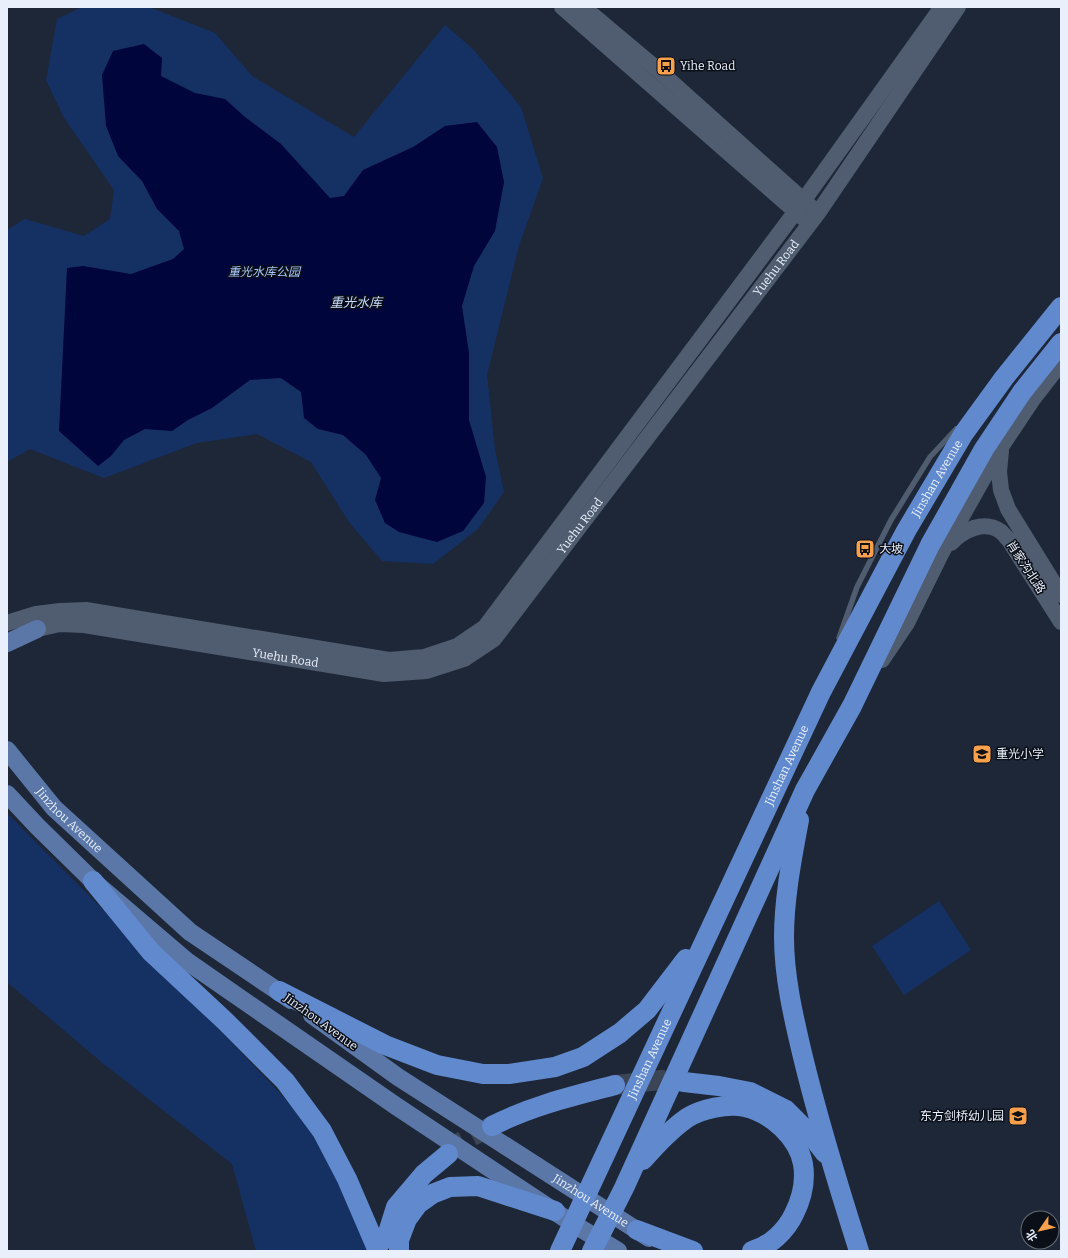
<svg xmlns="http://www.w3.org/2000/svg" width="1068" height="1258" viewBox="0 0 1068 1258" font-family="Bitter,'Noto Sans SC',serif">
<style>
.green{fill:#153163}
.water{fill:#00053b}
.lines{fill:none;stroke-linecap:round;stroke-linejoin:round}
.highway-tunnel{stroke:#3c4555;stroke-width:20;stroke-dasharray:20 10;stroke-linecap:butt}
.lane{stroke:#505c6f;stroke-width:5.5}
.secondary{stroke:#505c6f;stroke-width:16}
.primary{stroke:#5a77a8;stroke-width:18}
.highway{stroke:#6189ce;stroke-width:20}
.labels{text-anchor:middle;stroke-width:3;stroke-linejoin:round;paint-order:stroke}
.poi-label{font-size:12px;fill:#e9f0fc;stroke:#0b0f17;text-anchor:start}
.street-label{font-size:12px;fill:#e9f0fc;stroke:#0b0f17}
.park-label{font-size:12px;font-style:italic;fill:#a5c4f8;stroke:#0b0f17}
.water-label{font-size:13px;font-style:italic;fill:#c7dcff;stroke:#0b0f17}
</style>
<rect width="100%" height="100%" fill="#1d2737"/>
<g class="green">
<path d="M82,7h67l66,26 37,43 102,61 91,-112 28,24 48,58 22,71 -24,68 -32,129 8,74 9,43 -26,37 -45,35 -51,-3 -33,-39 -38,-60 -54,-28 -60,9 -93,35 -74,-29 -23,13v-232l18,-11 59,17 26,-17 4,-29 -50,-72 -18,-38 11,-61z"/>
<path d="M7,813l144,145 147,154 19,25 53,114h-114l-24,-87 -132,-103 -93,-79z"/>
<path d="M939,901l32,49 -67,45 -32,-49z"/>
</g>
<path class="water" d="M144,44l18,14 -1,18 34,17 30,6 20,18 36,27 49,54 14,-2 19,-26 50,-23 32,-21 32,-4 20,25 7,35 -9,49 -21,35 -12,40 7,47v67l17,57 -2,26 -21,28 -26,11 -38,-10 -14,-9 -10,-23 6,-22 -15,-23 -23,-20 -25,-6 -14,-11 -3,-26 -20,-14 -31,2 -38,28 -24,12 -16,11 -27,-2 -21,11 -13,16 -13,10 -39,-35 8,-163 16,-2 48,8 42,-15 11,-10 -5,-18 -22,-22 -15,-28 -24,-25 -12,-30 -4,-51 11,-24z"/>
<g class="lines">
<g class="highway-tunnel">
<path d="M615,1085l46,-5 23,2"/>
<path d="M448,1154l13,-12 31,-16"/>
</g>
<path class="lane" d="M839,638l18,-51 34,-67 39,-63 26,-28"/>
<g class="secondary">
<path d="M562,7l241,211"/>
<path d="M583,7l75,63 153,137"/>
<path d="M1001,451l-2,21 2,18 7,19 53,86"/>
<path d="M951,543c12,-13 33,-23 49,-12 3,2 6,6 9,9l52,82"/>
<path d="M7,623l29,-9 24,-3 26,-1 303,50 35,-3 33,-11 28,-19 311,-416 146,-204"/>
<path id="s1" d="M24,632l36,-8 24,1 300,49 43,-3 37,-12 30,-20 324,-426 140,-206"/>
<path d="M882,660l25,-37 35,-71 59,-105 32,-48 28,-36"/>
</g>
<g class="primary">
<path d="M7,643l30,-14"/>
<path id="s2" d="M7,750l47,58 136,124 101,68"/>
<path d="M7,794l30,32 56,55 95,81 208,144 179,119 43,26"/>
<path id="s3" d="M312,1015l86,62 251,161"/>
</g>
<g class="highway">
<path d="M799,820c-7,38 -15,78 -15,117 0,39 9,78 18,116 16,67 36,132 57,198"/>
<path d="M93,881l58,71 73,68 61,61 37,50 25,48 31,72"/>
<path d="M279,991l106,54 52,20 46,9h26l46,-7 28,-10 37,-24 27,-23 39,-51"/>
<path d="M684,1082l35,4 31,6 36,18 25,25 14,18"/>
<path d="M492,1126c39,-20 81,-30 123,-41"/>
<path d="M643,1160c13,-15 27,-30 44,-42 14,-9 41,-15 58,-11 26,6 53,30 58,57 3,18 -1,34 -9,50 -8,17 -24,32 -42,37"/>
<path d="M637,1230l56,21"/>
<path d="M386,1239l10,-32 28,-33 24,-20"/>
<path d="M399,1251v-11l8,-21 11,-15 14,-10 18,-7 28,-1 77,25"/>
<path id="s4" d="M560,1251l261,-559 85,-161 58,-98 40,-55 57,-71"/>
<path d="M592,1251l32,-63 181,-398 47,-84 78,-161 54,-96 38,-57 39,-49"/>
</g>
</g>
<defs>
<g id="bus-square" transform="scale(1)"><rect x="-9" y="-9" width="18" height="18" rx="4" fill="#f9a04c" stroke="#0b0f17"/><path d="M-5-6H5V4H4V6H2V4H-2V6H-4V4H-5ZM-3.5-4V0h7V-4ZM-3.5 1.2v1.5H-2V1.2ZM2 1.2v1.5H3.5V1.2Z" fill="#111"/></g>
<g id="school-square" transform="scale(1)"><rect x="-9" y="-9" width="18" height="18" rx="4" fill="#f9a04c" stroke="#0b0f17"/><path d="M0-5L7-2L0 1L-7-2ZM-4 1L0 2.5L4 1V4Q0 6-4 4Z" fill="#111"/></g>
</defs>
<g fill-rule="evenodd">
<use href="#bus-square" x="666" y="66"/>
<use href="#bus-square" x="865" y="549"/>
<use href="#school-square" x="982" y="754"/>
<use href="#school-square" x="1018" y="1116"/>
</g>
<g class="labels">
<g class="poi-label">
<text x="680" y="70">Yihe Road</text>
<text x="879" y="553">大坡</text>
<text x="996" y="758">重光小学</text>
<text x="1004" y="1120" text-anchor="end">东方剑桥幼儿园</text>
</g>
<g class="street-label">
<text dy="4" stroke="none"><textPath href="#s1" startOffset="949">Yuehu Road</textPath></text>
<text dy="4" stroke="none"><textPath href="#s4" startOffset="860">Jinshan Avenue</textPath></text>
<text dy="4" stroke="none"><textPath href="#s1" startOffset="625">Yuehu Road</textPath></text>
<text transform="translate(1026 567) rotate(57)" y="4">肖家沟北路</text>
<text dy="4" stroke="none"><textPath href="#s1" startOffset="265">Yuehu Road</textPath></text>
<text dy="4" stroke="none"><textPath href="#s4" startOffset="536">Jinshan Avenue</textPath></text>
<text dy="4" stroke="none"><textPath href="#s2" startOffset="94">Jinzhou Avenue</textPath></text>
<text transform="translate(321 1022) rotate(36)" y="4">Jinzhou Avenue</text>
<text dy="4" stroke="none"><textPath href="#s4" startOffset="212">Jinshan Avenue</textPath></text>
<text dy="4" stroke="none"><textPath href="#s3" startOffset="335">Jinzhou Avenue</textPath></text>
</g>
<g class="park-label">
<text x="264" y="276">重光水库公园</text>
</g>
<g class="water-label">
<text x="356" y="307">重光水库</text>
</g>
</g>
<rect width="1068" height="1258" fill="none" stroke="#e9f0fc" stroke-width="16"/>
<g transform="translate(1040 1230) rotate(236)"><circle r="19" fill="#0b0f17" stroke="#646973"/>
<path d="M0-3L7 15L0 10L-7 15Z" fill="#f9a04c"/>
<text y="-6" font-size="11" font-weight="bold" text-anchor="middle" fill="#e9f0fc">北</text>
</g>
</svg>
